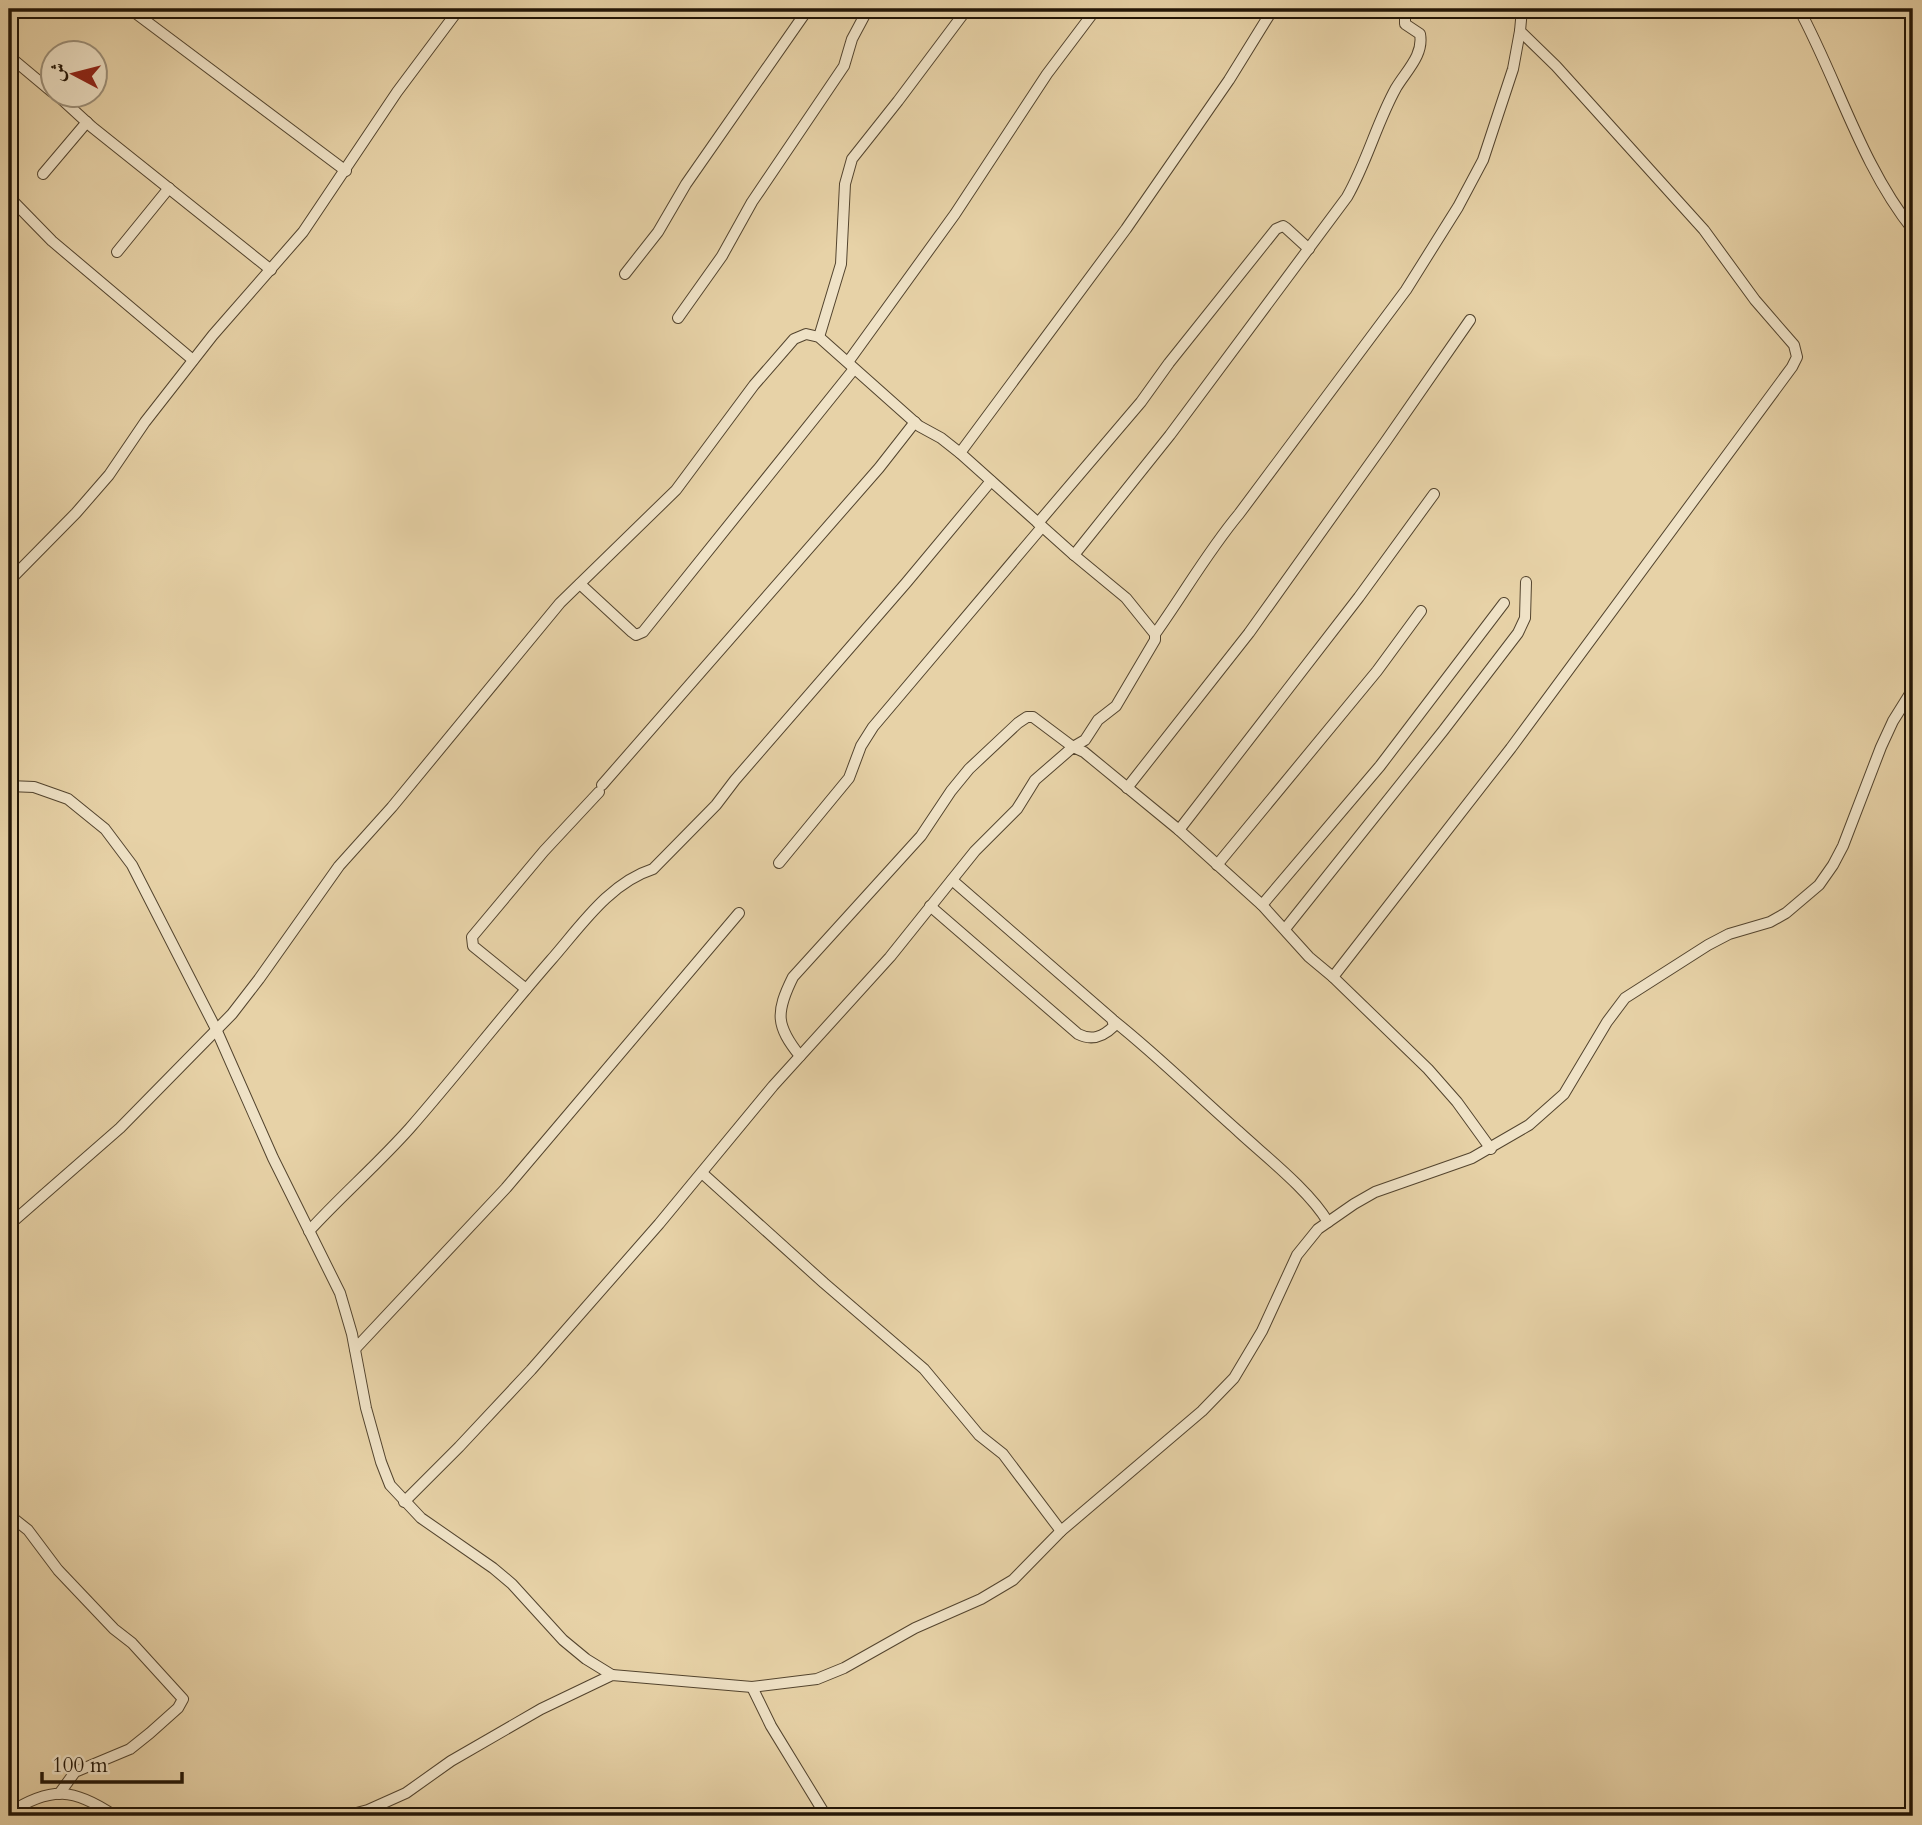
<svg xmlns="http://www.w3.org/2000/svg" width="1922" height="1825" viewBox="0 0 1922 1825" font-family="Cardo,Amiri,serif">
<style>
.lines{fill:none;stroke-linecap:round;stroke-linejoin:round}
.minor-casing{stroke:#53442e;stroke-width:12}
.minor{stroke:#efe2c6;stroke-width:10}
</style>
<rect width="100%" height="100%" fill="#e7d2a7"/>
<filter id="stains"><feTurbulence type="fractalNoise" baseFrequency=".00286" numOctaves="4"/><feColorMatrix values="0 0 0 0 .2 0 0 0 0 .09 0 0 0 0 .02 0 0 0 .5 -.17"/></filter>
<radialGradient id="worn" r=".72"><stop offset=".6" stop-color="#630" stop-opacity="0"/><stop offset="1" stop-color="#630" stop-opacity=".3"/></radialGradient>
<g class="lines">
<g class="minor-casing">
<g id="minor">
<path d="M130,9l216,162"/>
<path d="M1799,9c39,72 62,156 114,221"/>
<path d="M9,56l43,36"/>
<path d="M56,94l36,33 179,143"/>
<path d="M43,174l44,-52"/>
<path d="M9,197l43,44 141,119"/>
<path d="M117,252l52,-64"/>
<path d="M625,274l33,-42 28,-48 122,-175"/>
<path d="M678,318l44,-62 30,-54 92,-136 8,-27 16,-30"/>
<path d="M819,337l22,-73 4,-80 7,-25 46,-58 69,-92"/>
<path d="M848,362l107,-148 92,-140 49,-65"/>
<path d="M960,453l166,-224 103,-149 44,-71"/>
<path d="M1038,523l103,-121 28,-39 107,-134 7,-3 3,2 23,21"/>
<path d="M1074,555l96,-120 177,-238c20,-35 30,-75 49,-109 10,-17 28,-33 24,-54l-15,-10v-7l4,-8"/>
<path d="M9,581l67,-68 33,-38 36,-53 68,-87 90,-103 94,-140 62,-83"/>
<path d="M580,584l52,48 4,3 7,-3 211,-263"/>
<path d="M1155,634c28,-39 53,-83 84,-120l167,-224 52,-83 25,-47 30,-91 7,-38"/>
<path d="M602,785l277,-317 36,-46"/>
<path d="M9,786l25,1 34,12 37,30 27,36 84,164 57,129 67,135 12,41 14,74 15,54 9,23 31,33 72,50 19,16 51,56 23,19 26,16"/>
<path d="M1127,788l122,-155 137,-192 84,-121"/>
<path d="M1179,830l180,-233 75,-103"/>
<path d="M779,863l70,-85 12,-32 12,-19 169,-200"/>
<path d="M1217,865l160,-194 44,-60"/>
<path d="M1262,905l118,-139 124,-163"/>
<path d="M930,906l148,128c14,7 25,3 36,-8l-2,-7 -160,-139"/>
<path d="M1285,929l158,-198 75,-98 7,-15 1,-36"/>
<path d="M1333,977l178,-229 281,-381 5,-10 -3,-12 -39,-45 -51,-70 -148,-164 -36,-35 2,-22"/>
<path d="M526,989l-53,-43 -1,-9 72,-86 55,-59"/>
<path d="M1114,1021c44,35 82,73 124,110 27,25 71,59 90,91"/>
<path d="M702,1173l122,110 100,86 55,66 24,19 58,77"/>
<path d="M9,1225l111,-97 112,-114 27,-35 80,-113 53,-59 168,-204 116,-113 78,-105 40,-46 12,-5 13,3 100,89 22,12 19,15 114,102 52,43 29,36v6l-39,66 -18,14 -13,20 -12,7 -40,-30h-6l-9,6 -49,46 -18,22 -30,45 -128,141c-18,36 -17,49 7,79"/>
<path d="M309,1231c33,-36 69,-67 101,-103 48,-55 93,-113 141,-168 29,-33 58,-77 102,-91l63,-64 19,-25 171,-197 85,-102"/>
<path d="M355,1349l151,-161 233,-275"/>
<path d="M404,1502l55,-55 72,-77 128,-146 114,-138 117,-129 85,-106 42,-42 18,-29 38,-33 11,5 95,78 83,75 47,52 24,20 95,92 29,33 34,47"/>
<path d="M9,1515l19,15 30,40 56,59 18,14 51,56 -5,9 -28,25 -20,16 -55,23 -16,22"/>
<path d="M752,1687l19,39 55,90"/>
<path d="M9,1813c42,-27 65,-25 106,3"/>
<path d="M345,1816l23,-6 38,-17 45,-32 90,-52 71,-34 140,12 65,-8 27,-11 71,-40 66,-29 32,-19 48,-49 141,-120 32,-33 28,-47 35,-76 21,-26 36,-25 21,-12 97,-34 57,-33 35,-31 43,-72 18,-24 83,-53 21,-11 41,-12 16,-9 33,-28 14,-20 10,-19 38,-99 12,-26 20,-32"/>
</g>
</g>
<use href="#minor" class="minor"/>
</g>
<rect width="1922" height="1825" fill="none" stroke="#e7d2a7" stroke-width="35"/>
<rect x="10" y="10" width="1901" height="1804" fill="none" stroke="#221506" stroke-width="3.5"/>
<rect x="18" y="18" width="1887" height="1790" fill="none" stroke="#221506" stroke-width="2"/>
<g transform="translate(74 74) rotate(277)"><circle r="33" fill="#efe2c6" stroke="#9d9079" stroke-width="2"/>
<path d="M0-5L12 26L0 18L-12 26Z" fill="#8f2418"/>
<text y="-10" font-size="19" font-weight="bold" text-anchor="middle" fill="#221506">ش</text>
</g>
<path d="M42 1772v10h140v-10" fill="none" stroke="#221506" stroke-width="3.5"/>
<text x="52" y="1772" font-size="21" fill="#221506" stroke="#efe2c6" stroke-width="5" paint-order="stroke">100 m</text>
<rect width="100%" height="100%" filter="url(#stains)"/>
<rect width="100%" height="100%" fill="url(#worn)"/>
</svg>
